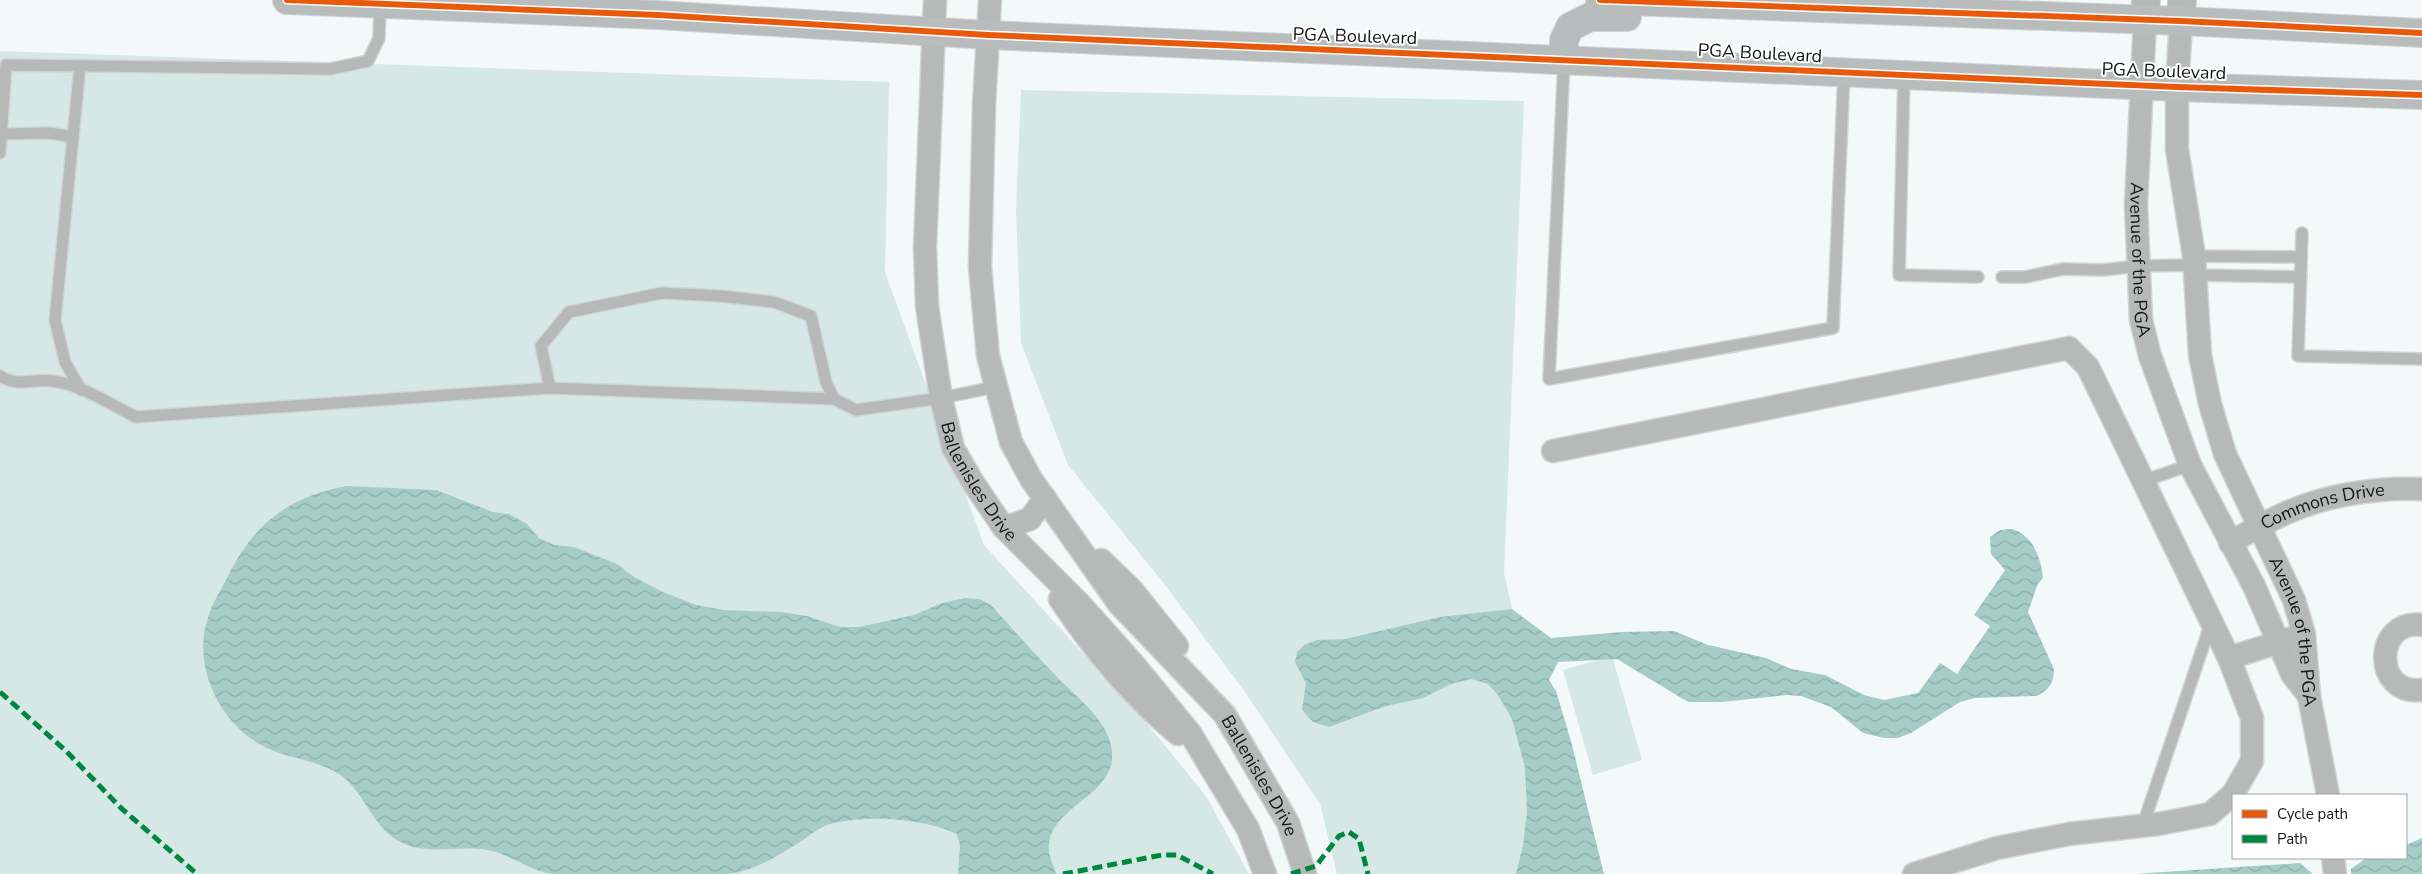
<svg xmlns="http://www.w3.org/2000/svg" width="2422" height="874" viewBox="0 0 2422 874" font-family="'Nunito Sans',sans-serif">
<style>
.green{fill:#d5e8e6}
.water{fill:url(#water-waves)}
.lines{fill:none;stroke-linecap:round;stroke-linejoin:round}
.lane-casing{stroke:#d0d4d3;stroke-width:14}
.street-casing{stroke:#d0d4d3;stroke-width:25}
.secondary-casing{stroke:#d0d4d3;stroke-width:30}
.primary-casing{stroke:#d0d4d3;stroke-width:30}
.lane{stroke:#b7b9b9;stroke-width:11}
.street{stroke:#b7b9b9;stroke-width:22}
.secondary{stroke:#b6b8b7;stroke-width:28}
.primary{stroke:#b8bcbc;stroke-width:28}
.quiet{stroke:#00873e;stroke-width:5;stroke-dasharray:10 5;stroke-linecap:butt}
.cycleway-casing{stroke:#fff;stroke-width:9}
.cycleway{stroke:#e8590c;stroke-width:6}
.labels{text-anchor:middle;stroke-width:4;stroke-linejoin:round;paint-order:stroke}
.street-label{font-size:18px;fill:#131616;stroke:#fff}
</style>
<defs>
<pattern id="water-waves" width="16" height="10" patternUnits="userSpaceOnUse" patternTransform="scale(1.25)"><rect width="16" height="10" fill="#a5ccc7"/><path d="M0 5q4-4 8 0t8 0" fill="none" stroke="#8daeaa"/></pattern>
</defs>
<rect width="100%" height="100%" fill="#f3f9f8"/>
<g class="green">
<path d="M0,51l889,31 -4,190 99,273 165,181 57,70 43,78h-1249z"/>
<path d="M1021,90l503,11 -20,472 68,301h-235l-17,-70 -78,-116 -80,-107 -94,-116 -47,-122 -5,-133z"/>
<path d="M1612,656l30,104 -49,15 -30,-105z"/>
</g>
<g class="water">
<path d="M346,486l90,4 57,22 16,2 18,10 12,14 15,7 20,2 43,17 17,13 31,16 31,12 28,5 57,2 26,4 33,11h19l55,-12 28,-12 23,-5 14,1 12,6c21,23 41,46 62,68 16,17 46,40 55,63 24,60 -64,66 -59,116 1,7 5,15 7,22h-98l2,-28 -3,-12c-33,-16 -95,-20 -130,-9 -8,3 -17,10 -24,15 -22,14 -48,31 -75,34 -22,0 -45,0 -67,0 -35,0 -70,0 -105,0 -24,-1 -45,-20 -68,-24 -34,-6 -67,9 -97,-14 -20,-16 -29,-45 -49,-60 -21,-15 -50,-17 -73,-27 -46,-20 -77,-79 -62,-128 4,-16 14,-31 21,-45 26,-53 61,-79 118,-90z"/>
<path d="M2012,529c21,6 29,29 31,49l-5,5 -10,29 26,57c0,14 -6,22 -18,27l-61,2 -15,4 -49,31 -13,5h-14l-21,-5 -32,-26 -30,-11 -15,-1 -64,7h-34l-71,-43 -59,3 -9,18 7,11 15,50 33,133h-88l7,-29 4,-33 -2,-44 -13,-49 -14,-24 -10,-11 -17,-5 -20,5 -28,14 -37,8 -57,21 -16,-5 -11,-12 4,-27 -11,-21 2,-10 7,-7 13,-5 28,-1 95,-22 72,-8 39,29 71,-6 52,-1 34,14 58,13 25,11 34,6 39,20 20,5 34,-7 22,-30 17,11 33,-48 -16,-11 31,-45 -14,-16 -1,-17 10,-7z"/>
<path d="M2422,838v36h-71v-5l15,-11h40v-13z"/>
<path d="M2300,863l13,11h-176l12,-1z"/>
</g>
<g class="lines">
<g class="lane-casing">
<g id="lane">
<path d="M1564,60l-15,319 284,-51 11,-256"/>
<path d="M80,66l-25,254 10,42 16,28"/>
<path d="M1904,75l-5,200 79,2"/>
<path d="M1,134l48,-1 24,4"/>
<path d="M0,153l6,-88 324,4 38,-8 11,-23 1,-34"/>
<path d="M2302,233l-4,123 124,3"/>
<path d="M2194,256l107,1"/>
<path d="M2194,275l107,2"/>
<path d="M2002,277h23l38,-8 40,1 34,-4 57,-1"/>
<path d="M0,376c19,12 33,2 53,5 26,3 59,24 83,36l414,-29 -9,-42 28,-34 93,-19 58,3 54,6 37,14 15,66 8,17 22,11 85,-12 54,-11"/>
<path d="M550,388l284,11"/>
<path d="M2143,481l47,-16"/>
<path d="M2143,825l68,-202"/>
</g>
</g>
<g class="street-casing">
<g id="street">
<path id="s1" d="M935,0l-10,247 2,59 14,92 12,50 21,36 30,44 76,76 51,57 59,72 58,96 17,45"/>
<path id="s2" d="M990,0l-6,105 -4,162 8,89 23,86 20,37 88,125 106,111 63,108 17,51"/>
<path id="s3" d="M2145,20l-9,185 5,115 9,36 40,109 64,121 38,88 17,22"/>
<path id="s4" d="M2181,21l-4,66v62l17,107 6,99 10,49 15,50 69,146 10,34 5,62 19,99"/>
<path d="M1553,451l516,-103 19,19 141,291 23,60v43l-19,33 -23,20 -52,10 -89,10 -72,14 -83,26"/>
<path d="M1004,528l26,-9 15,-21"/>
<path id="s5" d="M2230,543c18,-10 35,-21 54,-29 41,-19 93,-27 138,-25"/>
<path d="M1101,560l31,30 45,56"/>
<path d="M1060,599c33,50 72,97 118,135"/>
<path d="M2422,625c-48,-7 -50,71 0,65"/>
<path d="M2229,658l63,-20"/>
<path d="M2333,858l2,16"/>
</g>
</g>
<g class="secondary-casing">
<g id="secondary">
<path d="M2145,20l1,-20"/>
<path d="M2181,21l1,-21"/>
</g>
</g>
<g class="primary-casing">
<g id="primary">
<path d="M287,0l371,15 330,20 1189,52 245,8"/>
<path d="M1600,0l581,21 241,12"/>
<path d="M1564,60v-20l6,-13 20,-10h37"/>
</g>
</g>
<use href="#lane" class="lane"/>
<use href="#street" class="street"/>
<use href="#secondary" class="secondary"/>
<use href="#primary" class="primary"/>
<g class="quiet">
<path d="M0,692l66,59 55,57 76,66"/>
<path d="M1063,874l99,-19h15l36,19"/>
<path d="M1291,874l25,-8 23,-30 10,-4 10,7 9,35"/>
</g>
<g class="cycleway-casing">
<g id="cycleway">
<path d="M287,0l371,15 330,20 1189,52 245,8"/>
<path d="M1600,0l581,21 241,12"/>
</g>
</g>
<use href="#cycleway" class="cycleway"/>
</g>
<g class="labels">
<g class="street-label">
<text transform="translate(1355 36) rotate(2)" y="6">PGA Boulevard</text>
<text transform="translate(1760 53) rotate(3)" y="6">PGA Boulevard</text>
<text transform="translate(2164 71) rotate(2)" y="6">PGA Boulevard</text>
<text dy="6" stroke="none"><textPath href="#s3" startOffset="240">Avenue of the PGA</textPath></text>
<text dy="6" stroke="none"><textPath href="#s1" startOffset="492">Ballenisles Drive</textPath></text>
<text dy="6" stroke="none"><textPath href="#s5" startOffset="101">Commons Drive</textPath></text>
<text dy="6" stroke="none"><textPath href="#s4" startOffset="630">Avenue of the PGA</textPath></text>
<text dy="6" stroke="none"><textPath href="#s2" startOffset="864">Ballenisles Drive</textPath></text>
</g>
</g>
<rect x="2232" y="794" width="175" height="65" fill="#ffffff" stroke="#a1a2a2"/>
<rect x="2242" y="810" width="25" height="8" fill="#e8590c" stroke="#a1a2a2"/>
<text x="2277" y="819" font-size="15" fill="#131616">Cycle path</text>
<rect x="2242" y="835" width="25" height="8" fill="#00873e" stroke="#a1a2a2"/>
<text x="2277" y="844" font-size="15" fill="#131616">Path</text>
</svg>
